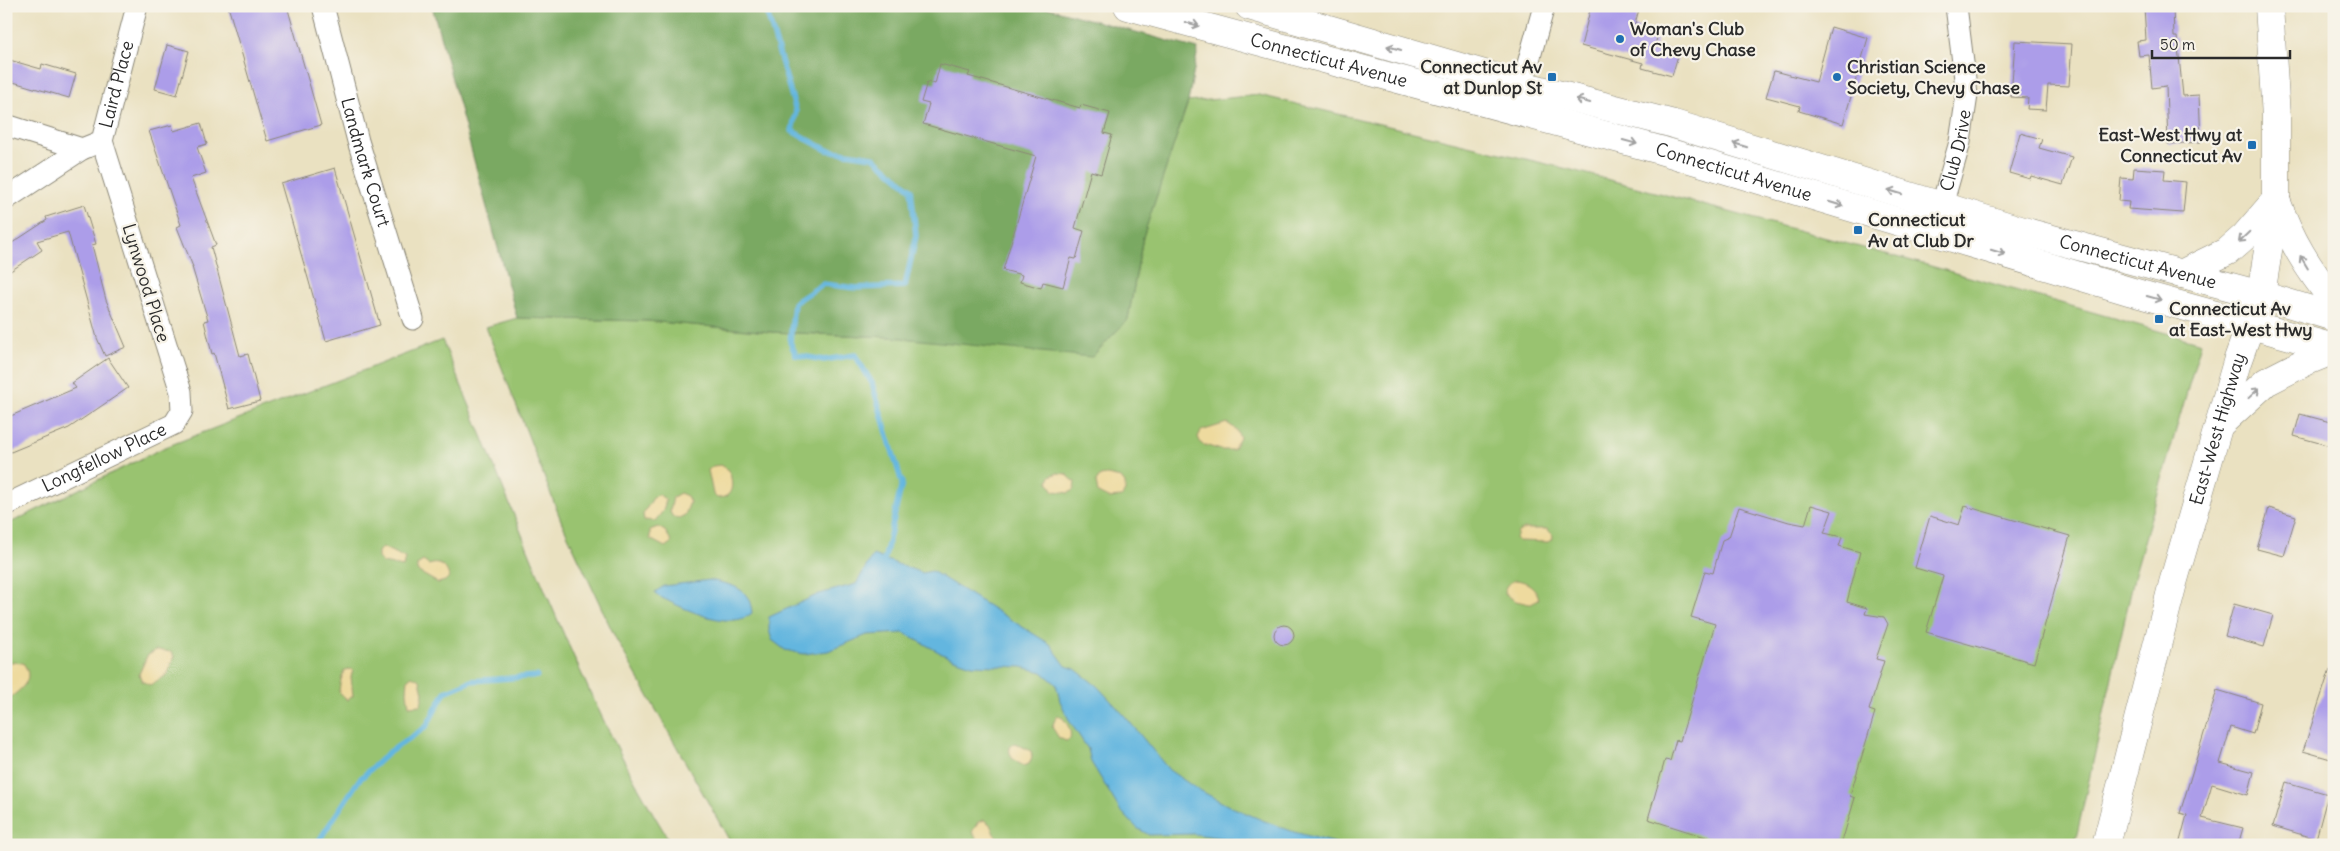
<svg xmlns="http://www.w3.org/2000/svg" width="2340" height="851" viewBox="0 0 2340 851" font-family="Delius,sans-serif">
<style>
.green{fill:#99c36f;stroke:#62774d}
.forest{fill:#7aa962;stroke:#526a46}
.sand{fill:#eeda9e;stroke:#8c8264}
.water{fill:#63b6df;stroke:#477085}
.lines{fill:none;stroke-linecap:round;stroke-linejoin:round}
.stream{stroke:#63b6df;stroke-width:5.5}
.building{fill:#ac9de9}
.minor-casing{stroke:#8a8676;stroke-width:23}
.primary-casing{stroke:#8a8676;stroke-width:29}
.minor{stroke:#fff;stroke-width:21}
.primary{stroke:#fff;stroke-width:28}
.oneway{stroke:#a0a0a0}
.poi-dot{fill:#1f6fb2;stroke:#f7f3e8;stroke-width:2}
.labels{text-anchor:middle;stroke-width:4.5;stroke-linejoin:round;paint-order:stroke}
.poi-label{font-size:18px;font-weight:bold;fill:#2b2b2b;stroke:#f7f3e8;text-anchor:start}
.street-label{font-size:18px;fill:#2b2b2b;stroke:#f7f3e8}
</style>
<rect width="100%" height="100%" fill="#f7f3e8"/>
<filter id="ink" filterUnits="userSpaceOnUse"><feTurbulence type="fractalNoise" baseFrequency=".02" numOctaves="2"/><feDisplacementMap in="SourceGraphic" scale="10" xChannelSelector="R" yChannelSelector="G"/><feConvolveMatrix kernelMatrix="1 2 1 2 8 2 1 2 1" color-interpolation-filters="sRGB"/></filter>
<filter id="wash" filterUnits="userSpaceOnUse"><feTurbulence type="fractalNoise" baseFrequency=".0096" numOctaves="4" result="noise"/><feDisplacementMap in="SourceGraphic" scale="20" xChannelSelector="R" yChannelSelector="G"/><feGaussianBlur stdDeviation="1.12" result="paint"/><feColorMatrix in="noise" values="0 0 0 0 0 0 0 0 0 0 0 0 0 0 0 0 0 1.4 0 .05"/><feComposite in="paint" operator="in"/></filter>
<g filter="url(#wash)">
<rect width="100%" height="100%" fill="#eae1c1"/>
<g class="green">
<path d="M1259,95l321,77 347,93 274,78 -66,230 -58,261 -4,11h-1341l-117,-208 -53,-114 -76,-196 31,-9 130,3 123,11 120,5 238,-18 15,-82 45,-135z"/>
<path d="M442,340c73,169 132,347 230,505h-666v-320l157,-77z"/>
</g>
<path class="forest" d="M432,6h609l157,43 -10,53 -45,135 -15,82 -36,38 -202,-20 -119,-5 -124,-11 -130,-3z"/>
<g class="sand">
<path d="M1227,423l9,6 4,9 -7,12h-12l-20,-6 -3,-7 3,-6z"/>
<path d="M721,465l8,5c4,13 6,28 -12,28l-4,-4 -5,-24 5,-4z"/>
<path d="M1058,473l8,1 9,8 -1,7 -5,4 -15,-2 -6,-9 2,-6z"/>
<path d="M1107,475l14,3 4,5v7l-3,7 -14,1 -10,-5 -2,-11 4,-6z"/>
<path d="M680,493l7,3 3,6 -5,13 -6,3 -6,-1 -3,-5 3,-15z"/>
<path d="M658,494l8,6 -3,11 -8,10 -11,-1 -1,-6 10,-16z"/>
<path d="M658,527l7,4 7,11 -7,5 -15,-8v-9z"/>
<path d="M1525,529h22l6,6 -2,5 -3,2 -30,-1 -2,-2 2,-7z"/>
<path d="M382,547l23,11 -2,9 -20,-4 -5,-5v-6z"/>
<path d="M423,561l6,4c10,-4 18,1 20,12l-4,4 -7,2 -21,-12v-6z"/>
<path d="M1516,580c11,1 21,8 23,19l-10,5 -13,-3 -12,-7c1,-9 4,-11 12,-14z"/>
<path d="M156,650l16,2 2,5 -7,18 -17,10 -8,-4 -3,-7 8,-18z"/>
<path d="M10,662l13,1c14,18 -5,28 -17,38v-37z"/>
<path d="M350,669l3,1 -2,7 2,19 -6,4 -8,-8c1,-8 2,-15 6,-22z"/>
<path d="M412,676l8,4 3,13 -2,12 -12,1 -2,-14 1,-13z"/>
<path d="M1061,716c6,7 11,14 9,23l-4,2 -7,-3 -7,-11 4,-10z"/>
<path d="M1015,743l16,8 1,6 -3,7 -5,2c-9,-5 -16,-8 -14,-19z"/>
<path d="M984,820l6,4 4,10 7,8 -1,3h-19l-9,-13 6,-10z"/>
</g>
<g class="water">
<path d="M873,555l49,18 10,-2 118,73 16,22 9,3 22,17 27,29 45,55 25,17 33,18 35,15 32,12 49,13h-70l-79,-11 -45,1 -12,-7 -17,-18 -29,-48 -3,-13 -18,-27 -10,-21 -4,-17 -14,-12 -20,-5 -50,-2 -24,-8 -44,-24 -37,2 -39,16 -24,3 -19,-4 -13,-10 -3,-10v-13l50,-23 37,-10z"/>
<path d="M710,580c22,5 40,7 42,33 -23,20 -73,-7 -96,-18l-1,-3 9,-6z"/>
</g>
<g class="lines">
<g class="stream">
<path d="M765,6l31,105 -4,20 35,19 46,7 38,32 5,47 -11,50 -50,2 -32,-4 -29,19 -4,39 6,13 28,5 31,-5 17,28 30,100 -18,78"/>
<path d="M316,845l43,-65 29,-27 38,-26 19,-35 26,-11 66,-5"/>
</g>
</g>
<g id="blocks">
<g class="building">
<path d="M228,6h59l34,119 -54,16z"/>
<path d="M1591,6h49l-6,21 24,6 -3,13 24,6 -7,24 -30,-8 1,-5 -62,-17z"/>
<path d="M2144,6h29l1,31h3l6,59 16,-1 2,47 -33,2 -2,-58 -14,2 -3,-33 -10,1 -2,-15 9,-1z"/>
<path d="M1831,27l37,11 -25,86 -44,-13 1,-5 -34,-9 8,-26 42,11z"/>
<path d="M2015,41l57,3 -3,42 -21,-1 -2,25 -19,-1 1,-11 -17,-1z"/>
<path d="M167,45l22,6 -12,44 -22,-6z"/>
<path d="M6,59l35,10 1,-5 34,10 -7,24 -63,-18z"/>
<path d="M940,64l30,8 -2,4 112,32 1,-3 29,8 -6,20 8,2 -11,39 -10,-3 -16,57 9,3 -8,28 -5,-1 -8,29 -20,-5 -2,6 -21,-6 2,-7 -19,-5 33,-114 -113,-32 6,-20 -8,-2 6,-20 8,2z"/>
<path d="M201,123l6,21 -10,3 9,26 -15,5 25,67 -5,2 29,109 8,-2 12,47 -31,8 -15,-56 -2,1 -8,-33 4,-1 -16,-53h1l-16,-40 4,-2 -32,-94 23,-6 2,6z"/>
<path d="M2020,133l22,6 -3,9 33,9 -9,28 -32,-9 -1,3 -21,-6z"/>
<path d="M335,168l45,157 -54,16 -45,-157z"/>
<path d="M2134,168l31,2 -1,10 22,2 -3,31 -55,-4 1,-7 -10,-1 2,-23 12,1z"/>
<path d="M84,205l12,39 -4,1 14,55 20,47 -21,9 -8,-18 -29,-106 -31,9 5,9 -36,24v-27l41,-27 -1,-3z"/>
<path d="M108,358l20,30 -59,40 -63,26v-36l70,-30 -4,-5z"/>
<path d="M2300,414l34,9v24l-40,-11z"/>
<path d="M1811,505l21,6 -8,22 18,4 -3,9 21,6 -13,50 20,6 -2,6 19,3 4,7 -12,35 8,2 -15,49 6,2 -25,84 5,2 -14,47h-110l-83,-26 17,-59 5,1 6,-21 4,1 35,-117 -24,-7 14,-46 8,2 9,-33 7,-3 10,-30 50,15 16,3z"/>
<path d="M1965,506l105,30 -36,127 -108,-31 17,-56 -28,-8 15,-52 29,9z"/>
<path d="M2269,508l27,8 -12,40 -27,-7z"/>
<path d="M2234,604l39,11 -9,32 -39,-11z"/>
<circle cx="1284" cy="635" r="10"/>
<path d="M2330,669l4,1v90l-31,-9z"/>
<path d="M2217,690l44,13 -8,31 -22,-7 -11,36 34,9 -6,23 -36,-11 -10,34 41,10 -5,17h-59l8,-30 -7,-2z"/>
<path d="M2286,782l42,12 -12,45 -43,-13z"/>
</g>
</g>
</g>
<g filter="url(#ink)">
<use href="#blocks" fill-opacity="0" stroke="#8a8676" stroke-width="1"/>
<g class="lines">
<g class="minor-casing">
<g id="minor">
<path id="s1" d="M323,6l35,135 55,178"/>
<path d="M1518,100l26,-94"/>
<path d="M6,125l76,24"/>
<path id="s2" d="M6,199l76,-50 20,-8 35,-135"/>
<path id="s3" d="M1938,219l22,-77 7,-47 -11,-89"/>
<path id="s4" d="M6,505l168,-81 8,-13 -1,-19 -79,-251"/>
</g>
</g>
<g class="primary-casing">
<g id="primary">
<path id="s5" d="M1128,6l532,144 469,141 205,57"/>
<path id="s6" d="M1249,6l273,79 152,39 356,109 231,62 73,22"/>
<path d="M2276,200c15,41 31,67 58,101"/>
<path d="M2181,274l47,-23 17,-15 31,-36"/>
<path d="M2219,425l47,-43 41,-21 27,-11"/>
<path id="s7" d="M2106,845l67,-262 64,-221 24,-67 15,-95v-83l-7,-111"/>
</g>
</g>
<use href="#minor" class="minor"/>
<use href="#primary" class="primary"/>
</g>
<defs><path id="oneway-shaft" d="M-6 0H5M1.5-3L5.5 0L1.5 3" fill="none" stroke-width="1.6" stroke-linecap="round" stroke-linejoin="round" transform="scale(1.25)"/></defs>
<g class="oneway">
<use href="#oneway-shaft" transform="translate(1192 24) rotate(15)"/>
<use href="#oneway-shaft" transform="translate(1394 48) rotate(-164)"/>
<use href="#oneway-shaft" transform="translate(1583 101) rotate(-165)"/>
<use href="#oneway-shaft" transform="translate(1630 142) rotate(15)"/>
<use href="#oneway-shaft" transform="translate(1740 145) rotate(-163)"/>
<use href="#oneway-shaft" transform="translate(1895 192) rotate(-163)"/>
<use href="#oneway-shaft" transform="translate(1836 204) rotate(17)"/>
<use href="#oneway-shaft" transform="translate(2244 237) rotate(136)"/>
<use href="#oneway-shaft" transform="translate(1998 252) rotate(17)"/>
<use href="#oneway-shaft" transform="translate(2304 262) rotate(-121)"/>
<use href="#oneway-shaft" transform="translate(2154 298) rotate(15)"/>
<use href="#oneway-shaft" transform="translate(2254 393) rotate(-43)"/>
</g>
</g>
<g class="poi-dot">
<circle cx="1620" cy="39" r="5"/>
<rect x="1547" y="72" width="10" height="10" rx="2.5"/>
<circle cx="1837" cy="77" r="5"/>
<rect x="2247" y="140" width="10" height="10" rx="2.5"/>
<rect x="1853" y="225" width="10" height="10" rx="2.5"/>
<rect x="2154" y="314" width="10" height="10" rx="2.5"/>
</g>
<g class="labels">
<g class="poi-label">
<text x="1630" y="35">Woman's Club<tspan x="1630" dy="21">of Chevy Chase</tspan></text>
<text x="1542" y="73" text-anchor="end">Connecticut Av<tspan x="1542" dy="21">at Dunlop St</tspan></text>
<text x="1847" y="73">Christian Science<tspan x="1847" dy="21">Society, Chevy Chase</tspan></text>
<text x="2242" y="141" text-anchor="end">East-West Hwy at<tspan x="2242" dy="21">Connecticut Av</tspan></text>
<text x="1868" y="226">Connecticut<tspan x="1868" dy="21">Av at Club Dr</tspan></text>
<text x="2169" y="315">Connecticut Av<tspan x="2169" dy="21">at East-West Hwy</tspan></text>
</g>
<g class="street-label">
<text dy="6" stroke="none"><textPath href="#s5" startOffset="208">Connecticut Avenue</textPath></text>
<text dy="6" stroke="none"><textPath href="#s2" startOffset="171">Laird Place</textPath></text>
<text dy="6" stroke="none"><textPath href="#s3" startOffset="71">Club Drive</textPath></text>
<text dy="6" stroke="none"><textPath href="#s1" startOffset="162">Landmark Court</textPath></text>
<text dy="6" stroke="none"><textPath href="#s5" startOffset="628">Connecticut Avenue</textPath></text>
<text dy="6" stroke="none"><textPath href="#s6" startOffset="925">Connecticut Avenue</textPath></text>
<text transform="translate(146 283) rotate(73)" y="6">Lynwood Place</text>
<text dy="6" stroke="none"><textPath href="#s7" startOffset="431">East-West Highway</textPath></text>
<text dy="6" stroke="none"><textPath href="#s4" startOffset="109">Longfellow Place</textPath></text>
</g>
</g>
<rect width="2340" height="851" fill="none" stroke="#f7f3e8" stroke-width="25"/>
<path d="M2152 50v8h138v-8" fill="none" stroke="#2b2b2b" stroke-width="2.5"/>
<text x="2160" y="50" font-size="15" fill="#2b2b2b" stroke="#f7f3e8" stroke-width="4" paint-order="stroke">50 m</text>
</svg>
